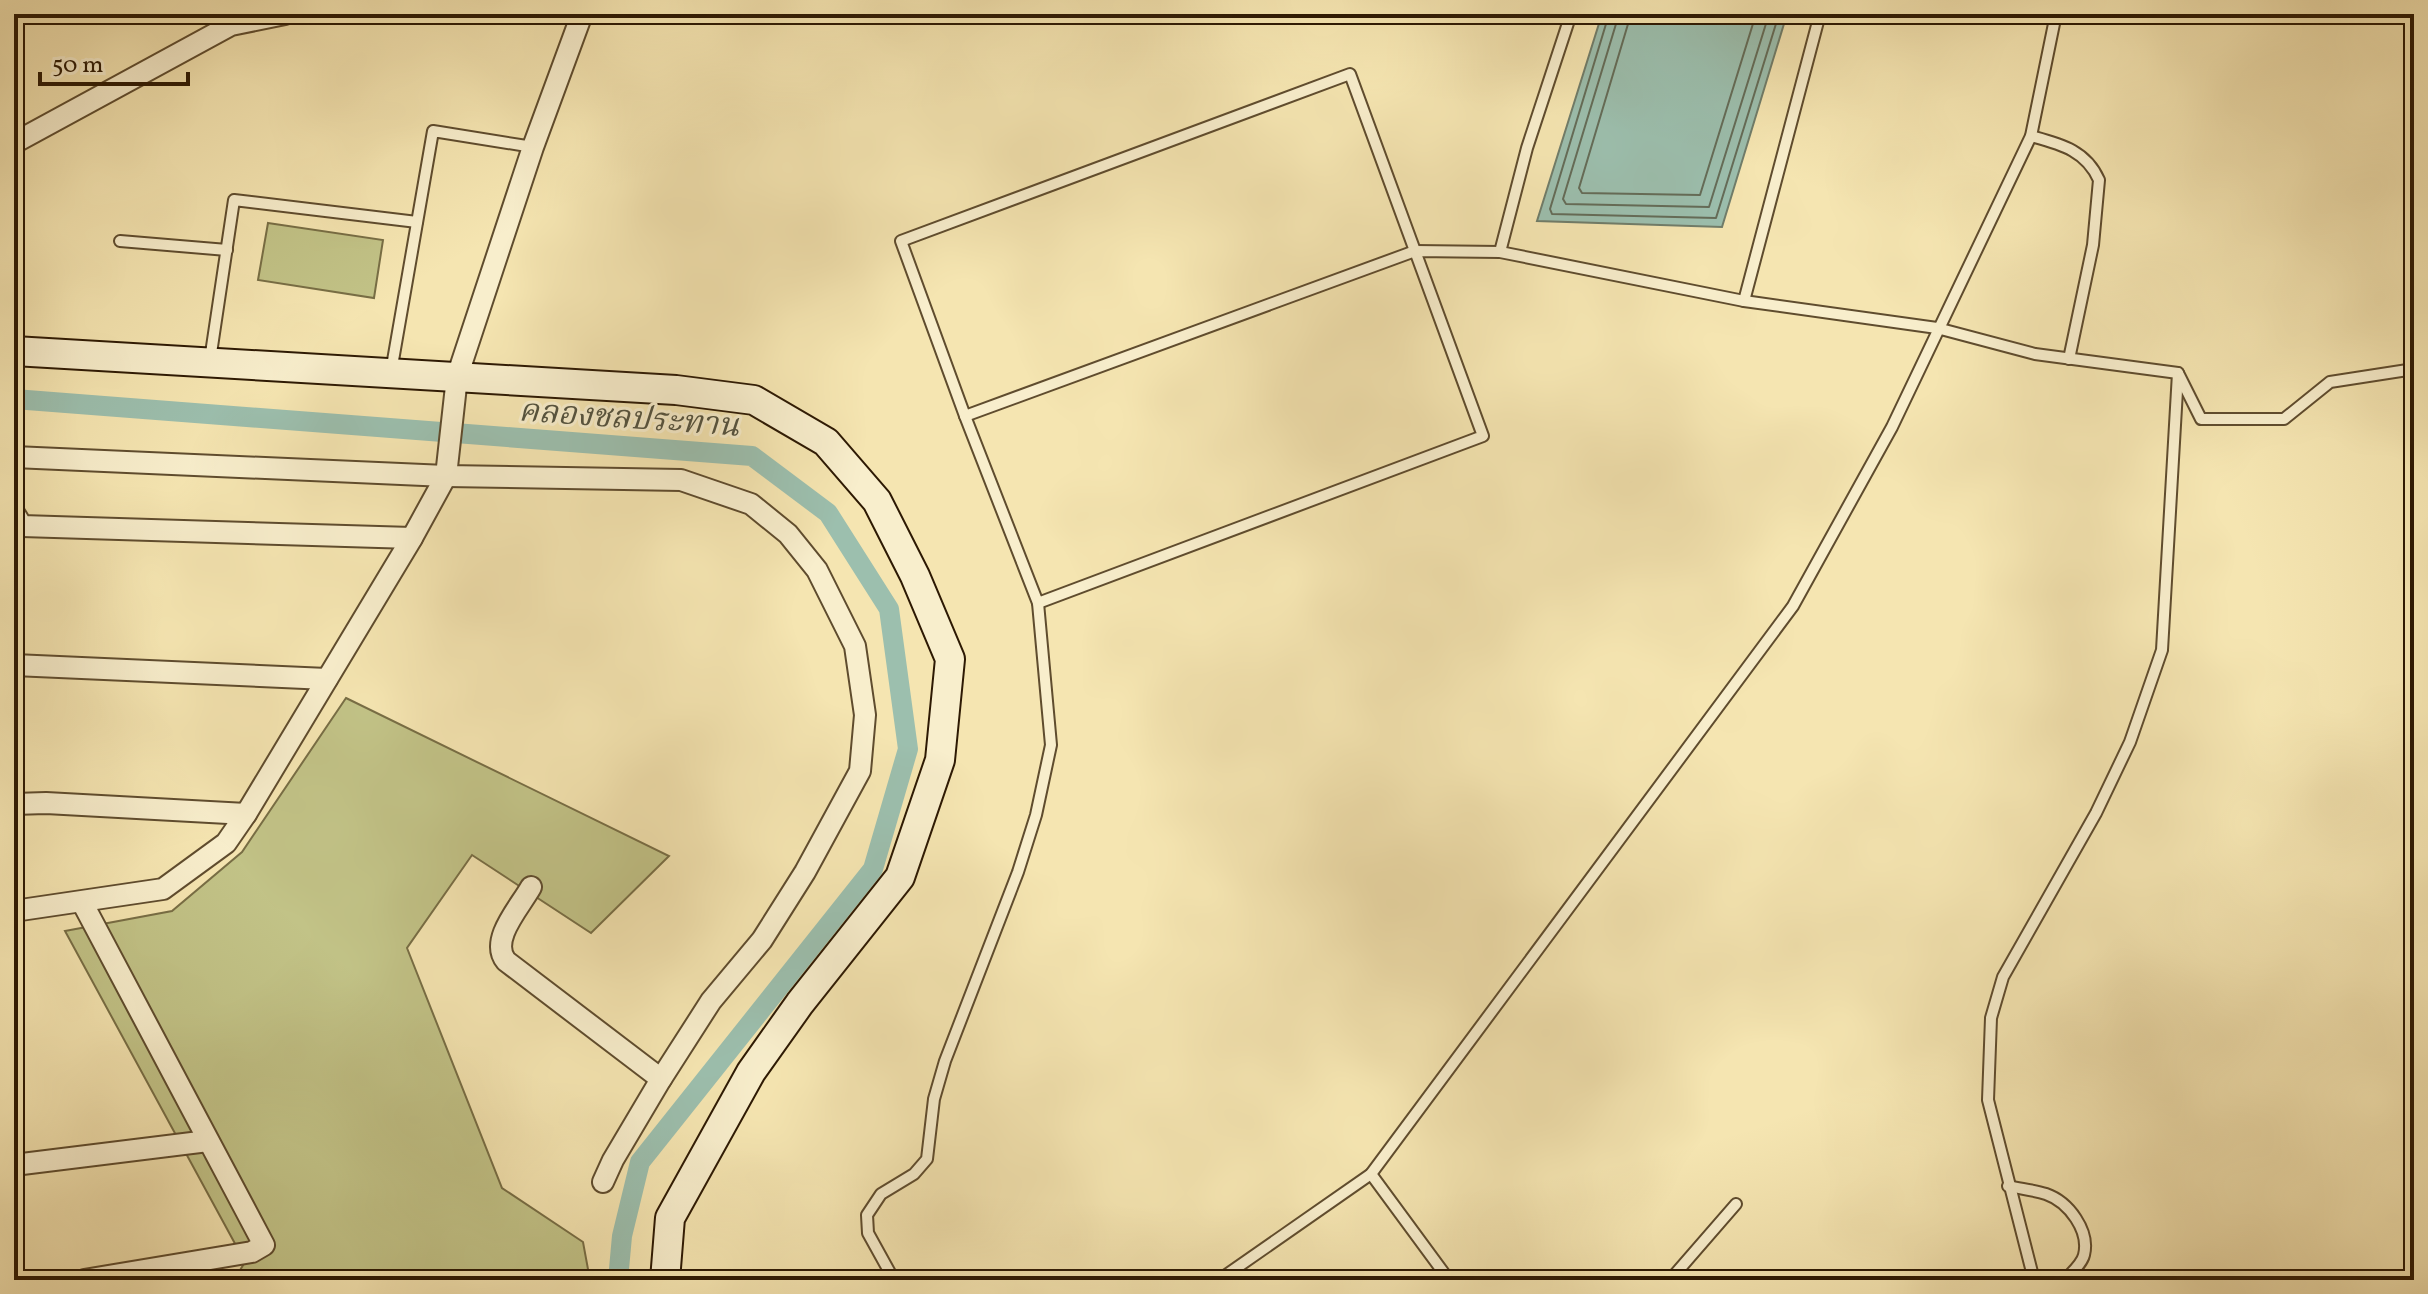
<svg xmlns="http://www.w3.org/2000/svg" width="2428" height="1294" viewBox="0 0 2428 1294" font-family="Vollkorn,'Noto Serif Thai',serif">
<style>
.green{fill:#c2c387;stroke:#786e45;stroke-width:2}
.water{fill:#9cbfae;stroke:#707d6a;stroke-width:2}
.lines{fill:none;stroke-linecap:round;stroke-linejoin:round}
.shore{stroke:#646c58;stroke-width:2}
.canal{stroke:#9cbfae;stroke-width:20}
.lane-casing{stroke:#5f4c2e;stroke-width:14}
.street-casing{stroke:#5f4c2e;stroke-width:24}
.secondary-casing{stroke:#2d1903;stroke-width:32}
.lane{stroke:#f8eecc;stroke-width:10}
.street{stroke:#f8eecc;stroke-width:20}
.secondary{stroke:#f8eecc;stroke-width:28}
.labels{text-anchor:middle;stroke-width:6;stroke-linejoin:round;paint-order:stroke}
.water-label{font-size:32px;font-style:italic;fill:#54533f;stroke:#f8eecc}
</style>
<rect width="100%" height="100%" fill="#f5e5b1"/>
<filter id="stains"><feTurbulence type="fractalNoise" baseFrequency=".0025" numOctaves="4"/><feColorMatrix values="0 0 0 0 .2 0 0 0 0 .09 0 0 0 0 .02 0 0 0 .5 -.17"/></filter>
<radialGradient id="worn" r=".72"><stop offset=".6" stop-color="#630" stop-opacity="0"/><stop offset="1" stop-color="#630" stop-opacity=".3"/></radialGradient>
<g class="green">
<path d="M268,223l115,17 -9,58 -116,-18z"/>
<path d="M346,698l323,158 -78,77 -119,-78 -65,93 95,240 81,54 7,38h-356l11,-18 -180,-331 107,-20 70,-59z"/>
</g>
<path class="water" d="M1602,14h185l-65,213 -185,-6z"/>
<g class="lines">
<g class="shore">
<path d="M1609,14l-59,195 2,5 164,4 63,-204"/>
<path d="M1619,14l-56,185 3,5 143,3 60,-193"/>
<path d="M1631,14l-52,174 3,5 118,2 56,-181"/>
</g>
<path class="canal" d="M14,399l738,57 76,57 61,96 19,140 -35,120 -233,293 -18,74 -4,44"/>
<g class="lane-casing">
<g id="lane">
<path d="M1350,74l133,362 -445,167 -73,-187 -64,-175z"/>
<path d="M2031,136c29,8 55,14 68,44l-6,65 -24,114"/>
<path d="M120,241l107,9"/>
<path d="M1500,252l27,-104 44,-134"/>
<path d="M1744,301l76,-287"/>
<path d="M210,360l24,-160 183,22"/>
<path d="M391,372l42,-241 100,16"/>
<path d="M2179,375l22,44h83l46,-37 84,-13"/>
<path d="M965,416l450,-165 85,1 244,49 193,27 98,26 143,19"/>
<path d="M1371,1174l78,106"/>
<path d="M2008,1186c13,3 26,4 38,8 23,8 44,37 38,61 -2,9 -13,18 -19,25"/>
<path d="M894,1280l-26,-47 -1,-18 14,-21 33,-20 13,-15 7,-60 11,-38 73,-189 18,-57 15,-70 -13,-142"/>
<path d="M1219,1280l152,-106 422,-568 99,-179 139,-291 25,-122"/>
<path d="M1670,1280l66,-76"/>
<path d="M2034,1280l-46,-180 3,-82 12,-41 93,-164 34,-71 32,-92 16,-277"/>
</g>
</g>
<g class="street-casing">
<g id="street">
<path d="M14,143l217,-118 54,-11"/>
<path d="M14,457l432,19 235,4 70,24 37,30 29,36 38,76 10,69 -5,56 -55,101 -43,68 -51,61 -50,78 -48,81 -10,22"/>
<path d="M14,513l8,13 390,12"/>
<path d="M14,665l313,14"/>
<path d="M14,804l32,-1 200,11"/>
<path d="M531,887c-11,20 -42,53 -25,74l155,118"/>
<path d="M82,902l182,343 -12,7 -168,28"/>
<path d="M14,911l149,-22 63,-46 20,-29 166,-276 34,-62 11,-99 76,-230 49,-133"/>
<path d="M14,1165l194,-24"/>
</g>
</g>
<g class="secondary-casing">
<path id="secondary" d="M14,351l662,39 78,10 72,42 51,59 38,75 35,83 -10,101 -40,117 -100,126 -49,69 -81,146 -5,62"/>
</g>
<use href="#lane" class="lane"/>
<use href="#street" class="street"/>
<use href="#secondary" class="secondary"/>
</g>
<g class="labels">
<g class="water-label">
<text transform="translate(629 417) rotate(4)" y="11">คลองชลประทาน</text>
</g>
</g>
<rect width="2428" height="1294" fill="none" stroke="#f5e5b1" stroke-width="48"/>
<rect x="16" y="16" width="2396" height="1262" fill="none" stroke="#2d1903" stroke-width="4"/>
<rect x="24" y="24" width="2380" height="1246" fill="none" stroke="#2d1903" stroke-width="2"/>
<path d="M40 72v12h148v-12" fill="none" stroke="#2d1903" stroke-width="4"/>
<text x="52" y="72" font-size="24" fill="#2d1903" stroke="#f8eecc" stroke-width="6" paint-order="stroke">50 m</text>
<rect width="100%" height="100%" filter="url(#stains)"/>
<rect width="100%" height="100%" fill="url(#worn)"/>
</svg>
